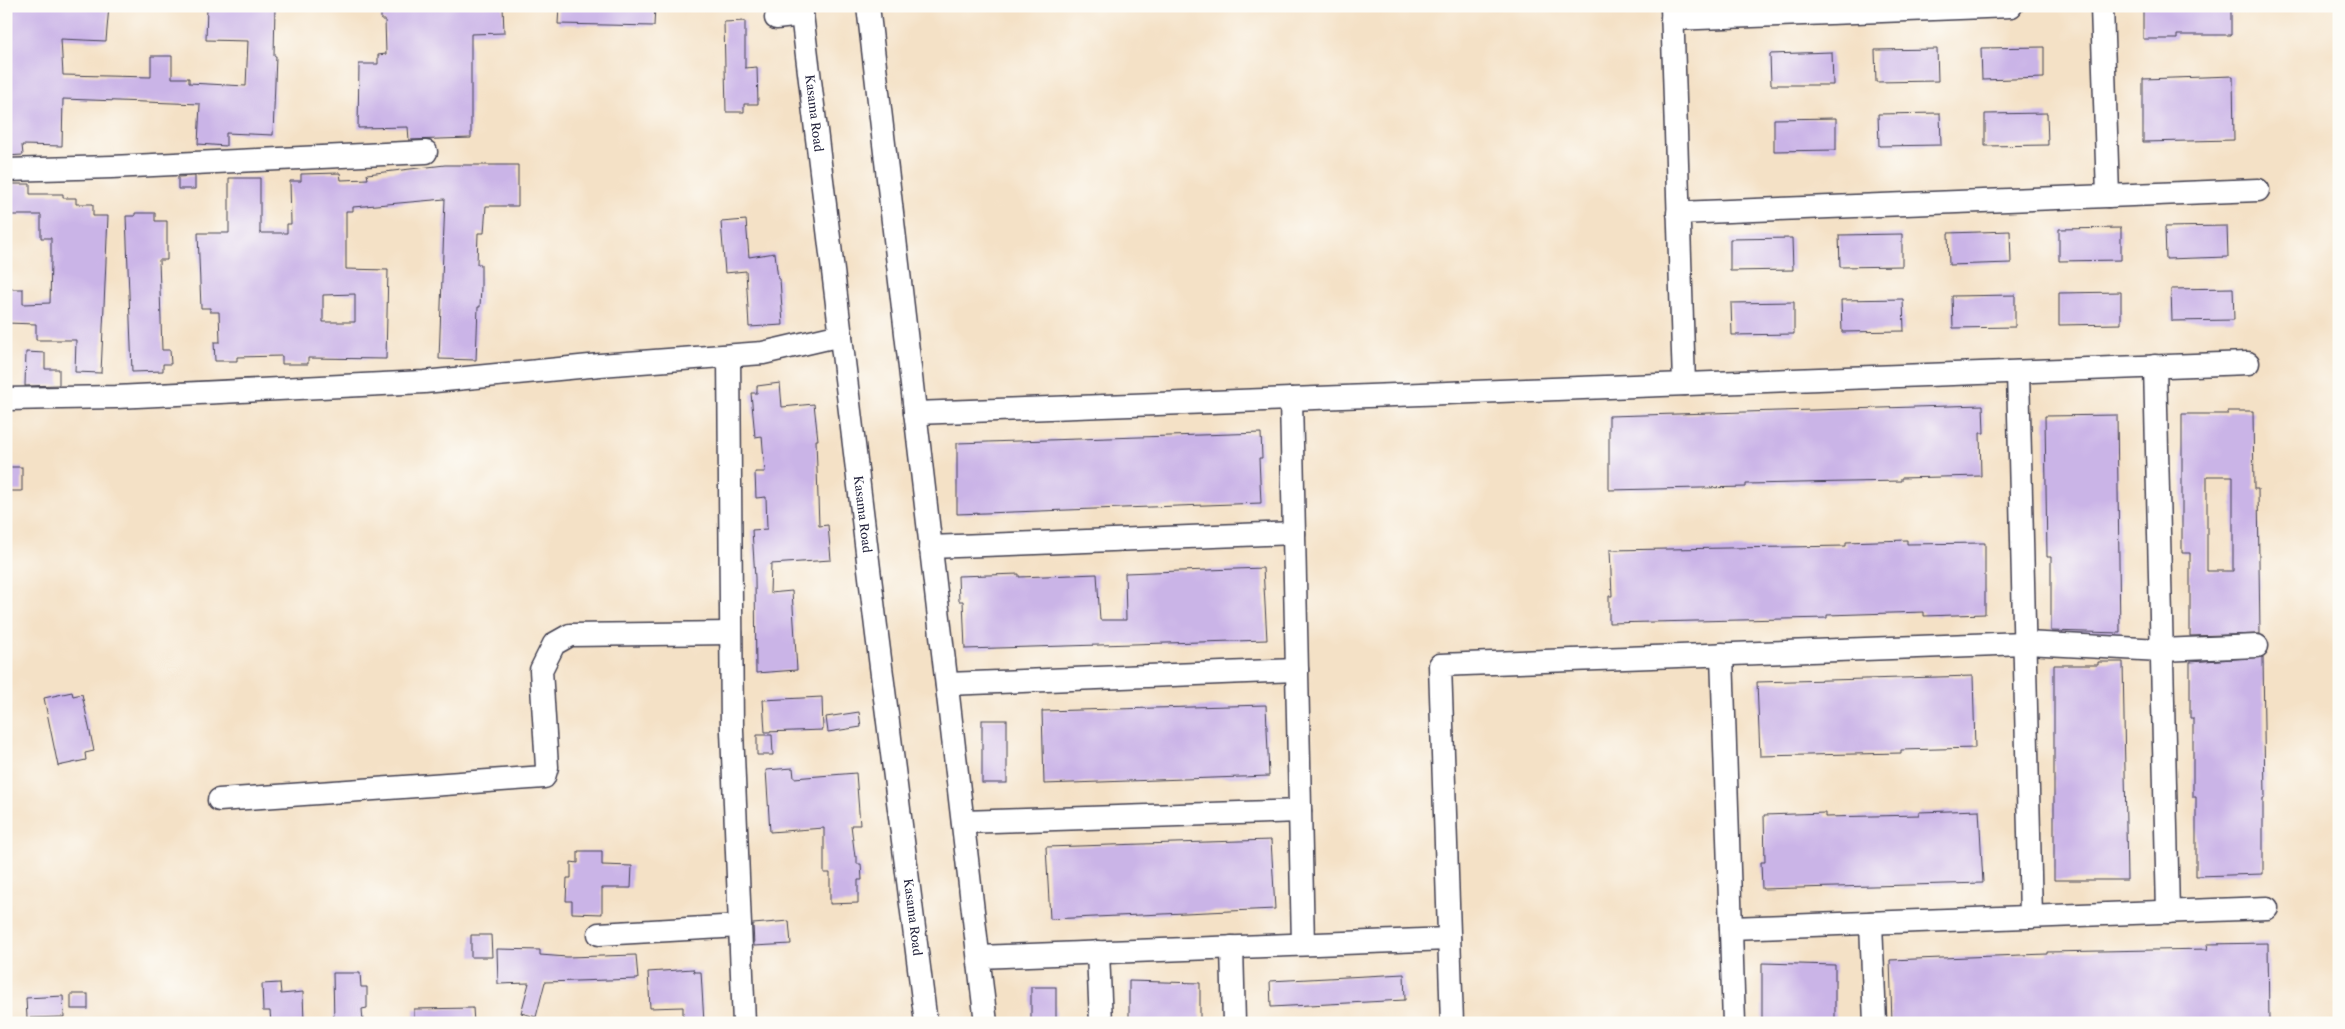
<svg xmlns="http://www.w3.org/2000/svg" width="2345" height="1029" viewBox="0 0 2345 1029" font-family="'Libre Caslon Text',serif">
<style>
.building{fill:#cab4e7;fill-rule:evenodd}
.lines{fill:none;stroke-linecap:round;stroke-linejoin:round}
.minor-casing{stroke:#423f50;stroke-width:25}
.minor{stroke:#fff;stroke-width:22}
.labels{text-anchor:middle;stroke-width:4.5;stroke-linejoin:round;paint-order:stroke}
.street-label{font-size:12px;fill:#22223b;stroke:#fdfcf7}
</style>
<rect width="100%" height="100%" fill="#fdfcf7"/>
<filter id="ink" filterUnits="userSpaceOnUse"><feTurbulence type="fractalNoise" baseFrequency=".02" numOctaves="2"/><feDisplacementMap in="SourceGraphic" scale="10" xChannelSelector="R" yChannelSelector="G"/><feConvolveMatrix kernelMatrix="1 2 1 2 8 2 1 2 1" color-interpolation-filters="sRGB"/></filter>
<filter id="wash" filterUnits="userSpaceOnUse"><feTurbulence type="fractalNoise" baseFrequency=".0096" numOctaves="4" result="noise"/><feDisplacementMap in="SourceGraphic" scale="20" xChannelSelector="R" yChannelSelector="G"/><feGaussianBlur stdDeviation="1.12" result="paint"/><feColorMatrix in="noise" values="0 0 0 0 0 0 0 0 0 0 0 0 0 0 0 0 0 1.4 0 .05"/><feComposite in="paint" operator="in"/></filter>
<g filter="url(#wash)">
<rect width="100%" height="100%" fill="#f4e1c6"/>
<g id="blocks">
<g class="building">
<path d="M6,6h103l-3,35 -45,-2 2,36 88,2v-21h21v22h17v5l57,3 2,-45 -42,-1 1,-34h68l-1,50h2l-3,79 -47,-2v13l-28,-2 2,-40 -137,-5 -1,47 -40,-1 1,10 -17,1z"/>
<path d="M381,6h122l1,27 -33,1v104l-62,2 -1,-13 -50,1 1,-64h19v-9l8,-1 -1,-34h-4z"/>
<path d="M559,6h96l-1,20 -96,-2z"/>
<path d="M2143,6h88v29h-54v4h-34z"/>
<path d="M745,21v47l12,-1 1,37h-14v8h-18l-2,-90z"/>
<path d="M2044,47v31l-62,2 -1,-32z"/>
<path d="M1937,49l1,32 -62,1 -1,-32z"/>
<path d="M1832,52l1,33h-62l-1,-31z"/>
<path d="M2233,76l1,64 -91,2v-63z"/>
<path d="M1940,113l1,32 -62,1 -1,-32z"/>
<path d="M2047,113l1,32 -63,1v-32z"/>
<path d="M1836,118v32l-62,1v-32z"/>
<path d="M445,165h73v41h-32l-2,27h-6l-1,31h4v23l-1,20h-2l-2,53 -37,-1 6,-160 -92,8v4h-7v58l42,1 -2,89 -78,-1v6h-26v-8l-45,1v4h-22l-1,-19h6l-1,-30h-9v-4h-9l-3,-75h31v-55h31v55h27v-9h4l-1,-43h11v-7l39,-1 1,7 27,-1 -1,-5zM355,294v28h-32v-27z"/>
<path d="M195,176v13h-17v-12z"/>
<path d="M6,184h24v10h33v4h13v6h17v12h15l-7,157 -26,-1 1,-32h-40v-16l-30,-1v-34h17v15l27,-1 1,-43v-22h-10v-23h-35z"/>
<path d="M135,213h20v8h12v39h-8l3,90h8l1,14h-8v7l-31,1 -6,-156h9z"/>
<path d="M746,220l3,37 26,-4 3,26h2l3,46 -34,2 -3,-56 -21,2 -4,-51z"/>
<path d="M2227,226l1,31 -62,2 -1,-32z"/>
<path d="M2121,228v32l-62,1v-32z"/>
<path d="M2010,231l1,32 -62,2 -1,-32z"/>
<path d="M1902,234v32l-62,1 -1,-32z"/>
<path d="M1792,238l1,32 -63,1v-32z"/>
<path d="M2233,288l1,32 -62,1 -1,-32z"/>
<path d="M2121,292v32l-62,1v-32z"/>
<path d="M2015,295v32l-62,1 -1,-32z"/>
<path d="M1903,299l1,32 -62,1 -1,-32z"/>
<path d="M1794,302v32l-62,1 -1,-32z"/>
<path d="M26,352l19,1v16h14v16l-34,1z"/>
<path d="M780,383l2,24 32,-3 4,36h-2l3,86 9,-1 3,35 -60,4 -1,29 22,-2 5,79 -41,3 -1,-95 -3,-48 15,-1 -1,-32 -10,1 -1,-26h10l-3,-36 -7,1 -4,-44h6v-7z"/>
<path d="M1983,405l1,28h-4l1,43 -80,2v3l-155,3v3l-137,3v-74z"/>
<path d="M2228,411h25l1,78h4l2,145 -70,2v-83h-8v-139h46zM2207,476h26v95h-26z"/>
<path d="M2117,415l3,218 -69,-2v-74h-4l-2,-141z"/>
<path d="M1261,433l1,25h-3l2,45 -304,11v-71z"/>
<rect x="6" y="467" width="16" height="24"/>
<path d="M1907,540v4l78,-1v71l-61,2v-4l-97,3v3l-218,5v-27h3l-2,-46 236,-4v-4z"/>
<path d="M1263,568l4,72 -302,9 -2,-48h-4l-1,-25 61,-2v3l78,-3 3,46h26l-1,-47z"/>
<path d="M2263,657l2,141h-2v76l-67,2v-79h-3v-79h-3v-56z"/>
<path d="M2098,662h25l4,218h-73v-215h44z"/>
<path d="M1973,676l2,72 -74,2v3l-141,3 -3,-74z"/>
<path d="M72,692l1,4 9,-2 12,57 -9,2 1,7 -28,6 -14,-68z"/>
<path d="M822,697l1,33 -58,2 -2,-32z"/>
<path d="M1266,705l3,71 -225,8 -2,-73z"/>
<path d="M859,712l2,15 -33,5 -2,-15z"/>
<rect x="982" y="720" width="25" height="63"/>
<path d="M757,735h15l1,20h-16z"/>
<path d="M793,768l1,10 62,-5 4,52h-9l4,32h2v7h4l1,16h-4v23l-28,1v-31h-6v-45l-54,4 -4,-62z"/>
<path d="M1979,810l4,73 -221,6 -1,-27h4l-1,-47 61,-2v4l94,-2v-3z"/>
<path d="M1271,840l4,69 -225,10 -4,-72z"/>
<path d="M578,851h24v14l30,1 -1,22h-29v26l-30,-1v-12h-6l1,-23h4v-16l7,1z"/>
<path d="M789,921l2,23 -37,2 -1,-22z"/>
<path d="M471,935h20l1,22h-21z"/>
<path d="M2268,943l1,79 -377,1 -2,-63 157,-6v-2l161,-3 -1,-5z"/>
<path d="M497,949l43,1v5l27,2 69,-2 2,24 -93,3 -9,35 -15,-4 8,-30 -31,1z"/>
<path d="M1762,963l73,2v58h-73z"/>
<path d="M693,969l1,3h7l3,51h-21v-16l-33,1 -2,-36z"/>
<path d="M333,973h27l1,14h6v21l-5,1 1,13 -29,1z"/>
<path d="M1404,974l1,26 -134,7 -1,-26z"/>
<path d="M1129,981l71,2v40h-71z"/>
<path d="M280,983l1,11 22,-2 1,31h-33l-1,-12h-7l-1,-27z"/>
<rect x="1031" y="987" width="25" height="36"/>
<rect x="71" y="994" width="17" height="15"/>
<path d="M63,996l1,21 -37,1 -1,-20z"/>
<path d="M473,1008l1,15h-60v-14z"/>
</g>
</g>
</g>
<g filter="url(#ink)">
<use href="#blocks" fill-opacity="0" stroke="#423f50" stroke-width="1"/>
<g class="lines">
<g class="minor-casing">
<g id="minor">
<path id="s1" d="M801,6l76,629 49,388"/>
<path d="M868,6l118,1017"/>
<path d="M1672,6l12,378"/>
<path d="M2102,6l6,190"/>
<path d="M776,18l26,-3"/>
<path d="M1672,19l339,-13"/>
<path d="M6,170l106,-3 314,-15"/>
<path d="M1678,213l580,-23"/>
<path d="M729,356l3,375 12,292"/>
<path d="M2155,366l13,546"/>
<path d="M2018,372l13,545"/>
<path d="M6,399l110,-2 308,-15 176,-17 163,-12 78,-18"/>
<path d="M1291,399l12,545"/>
<path d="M915,413l1333,-50"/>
<path d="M930,547l364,-14"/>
<path d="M1722,654l12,369"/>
<path d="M947,684l350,-14"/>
<path d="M219,800l325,-23 3,-10 -6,-97 13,-26 16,-9 161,-2"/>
<path d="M963,822l337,-11"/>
<path d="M1871,923l4,100"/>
<path d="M1731,928l536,-20"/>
<path d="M599,934l141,-8"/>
<path d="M1232,947l2,76"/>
<path d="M1098,952l3,71"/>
<path d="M979,957l470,-18"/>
<path d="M1452,1023l-12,-358 584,-22 137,7 96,-4"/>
</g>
</g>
<use href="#minor" class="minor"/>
</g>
</g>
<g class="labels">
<g class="street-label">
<text dy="4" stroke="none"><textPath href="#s1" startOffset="108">Kasama Road</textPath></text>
<text dy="4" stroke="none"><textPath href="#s1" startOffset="512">Kasama Road</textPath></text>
<text dy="4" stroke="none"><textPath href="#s1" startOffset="918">Kasama Road</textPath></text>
</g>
</g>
<rect width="2345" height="1029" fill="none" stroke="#fdfcf7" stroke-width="25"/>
</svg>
